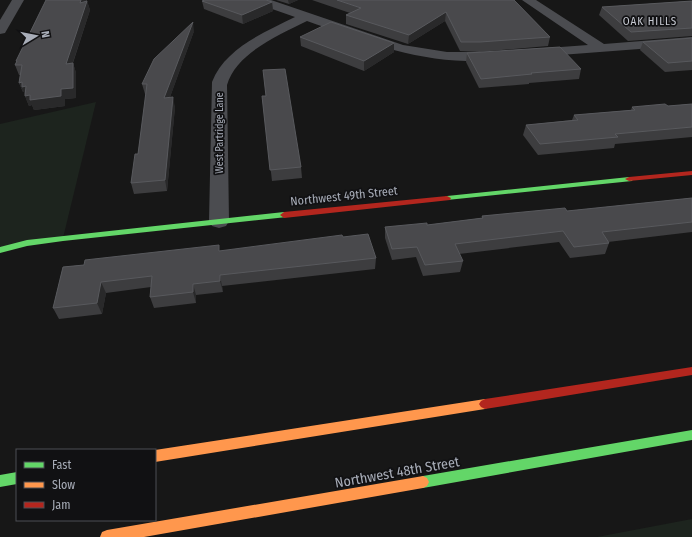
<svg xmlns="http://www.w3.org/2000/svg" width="692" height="537" viewBox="0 0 692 537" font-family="'Fira Sans Condensed',sans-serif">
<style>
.green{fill:#1d241e}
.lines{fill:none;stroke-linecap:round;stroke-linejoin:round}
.street{fill:#4b4c50;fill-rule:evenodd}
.fast{fill:#63d668;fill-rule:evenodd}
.slow{fill:#ff974d;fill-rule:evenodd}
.jam{fill:#b3261e;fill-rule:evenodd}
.wall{fill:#3d3d3f}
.shaded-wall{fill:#29292a}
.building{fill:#49494c;stroke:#58595d}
.labels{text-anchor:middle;stroke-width:3.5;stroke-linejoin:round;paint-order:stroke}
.far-street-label{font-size:10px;fill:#a8adb8;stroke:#111113}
.far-neighbourhood-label{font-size:11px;letter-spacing:1px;fill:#c9ccd4;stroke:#111113}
.street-label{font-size:12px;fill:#a8adb8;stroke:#111113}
.near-street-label{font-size:14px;fill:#a8adb8;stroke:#111113}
</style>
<rect width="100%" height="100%" fill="#171717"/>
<g class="green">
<path d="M96,102l-33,136 -63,12v-126z"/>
<path d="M692,519v18h-95z"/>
</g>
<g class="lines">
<g class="street">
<path d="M12,0h12l-19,33 -5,1v-14z"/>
<path d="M253,0h18l132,45 44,7h48l5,1 2,3 -2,3c-11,3 -23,2 -34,2 -56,-1 -107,-22 -159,-40 -28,14 -71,32 -80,64l2,136 -3,5 -7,2 -7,-2 -3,-5 3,-139c13,-34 53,-50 83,-65l-40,-14z"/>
<path d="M522,0h14l68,44 88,-7v8l-158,12 -5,-1 -2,-3 2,-3 5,-1 54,-4z"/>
</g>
<g class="fast">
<path d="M629,177l4,2 -1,2 -185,19 -4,-2 4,-2z"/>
<path d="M284,212l3,1 1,2 -1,2 -224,24 -36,5 -27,7v-6l27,-7z"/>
<path d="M692,430v10l-269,48 -4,-2 -2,-4 2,-4 4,-2z"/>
<path d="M17,472v12l-17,3v-12z"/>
</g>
<g class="slow">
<path d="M485,399l4,2 2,3 -2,3 -4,2 -330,53v-12z"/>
<path d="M423,476l4,2 2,4 -2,4 -4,2 -279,49h-44l2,-5 5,-2z"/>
</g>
<g class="jam">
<path d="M692,171v4l-63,6 -4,-2 4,-2z"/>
<path d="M447,196l4,2 -1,2 -166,18 -4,-3 4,-3z"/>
<path d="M692,367v8l-207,34 -4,-2 -2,-3 2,-3 4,-2z"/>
</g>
</g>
<g class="wall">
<path d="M46,0h41v1l3,9 -17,53 3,10v25l-11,1v7l-31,4 -2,-5 -3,1 -4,-10 -1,-4h-1l-4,-9 1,-8h-1l-4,-10 1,-2v-2z"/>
<path d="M276,0h22l-9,4z"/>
<path d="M312,0h202l36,37 -2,9 -69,6 -19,-1 -15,-30 -37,23 -62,-20v-9l4,-2z"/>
<path d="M202,1l70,1 1,9 -30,13 -39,-15z"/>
<path d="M692,1v35l-64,5 -29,-26 3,-8z"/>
<path d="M194,31l-24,66 5,10 -8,84 -33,3 -3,-11 7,-29 8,-60h-1l-3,-10z"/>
<path d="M300,37l94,6v9l-30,19 -63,-25z"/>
<path d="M692,38v32l-27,2 -25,-22 3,-8z"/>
<path d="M467,53l114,16 -2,10 -50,4v1l-50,4 -13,-26z"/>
<path d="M262,96l39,71 1,11 -30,3z"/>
<path d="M692,104v33l-77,7 -1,4 -76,7 -15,-20 3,-10 46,-5 2,-5 57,-5 1,-3 36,-1z"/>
<path d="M692,198v34l-84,10 1,1 -4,11 -35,4 -11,-16 -100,12 4,7 -3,11 -37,4 -7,-19 -24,3 -7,-22v-11l42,-2 55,-7v-2l85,-5z"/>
<path d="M343,237l33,21 -1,11 -153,17 1,6 -27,3v8l-42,5 -4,-11 1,-10 -45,6 -4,21 -43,5 -6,-11 10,-41 157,-16z"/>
</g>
<g class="shaded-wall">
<path d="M81,0h6l-4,11 -3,-8z"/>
<path d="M288,0h10l-9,4z"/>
<path d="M87,1l3,9 -21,64 -3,-10z"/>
<path d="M272,2l1,9 -30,13 -1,-9z"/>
<path d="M446,12l-1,9 -37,23 1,-9z"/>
<path d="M193,22l1,9 -28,77 -2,-10z"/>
<path d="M394,43v9l-30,19v-10z"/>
<path d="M73,63l3,10v25l-11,1v7l-31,4 -2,-5 -3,1 -4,-10 -1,-4h-1l-4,-9 3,-1 39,7z"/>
<path d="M173,97l2,10 -8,84 -2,-11z"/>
<path d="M220,275l2,11 1,6 -3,-11z"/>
<path d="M101,282l5,11 -4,21 -5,-11z"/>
<path d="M193,284l3,11v8l-3,-11z"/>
</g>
<g class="building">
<path d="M46,0h35l-1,3 7,-2 -21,63 7,-1v25l-12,1v7l-31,4v-5l-5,1 1,-10 -4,1v-5l-3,1 3,-18h-7l2,-4h-1z"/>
<path d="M205,0h61l6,2 -30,13 -40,-14z"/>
<path d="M337,0h177l36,37 -70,5h-19l-15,-30 -37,23 -63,-20 15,-7z"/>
<path d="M692,1v27l-61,4 -29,-25z"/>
<path d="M193,22l-29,76 9,-1 -8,83 -34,3 4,-29h3l9,-70h-5l12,-25z"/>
<path d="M331,22l63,21 -30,18 -64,-24z"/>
<path d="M692,38v23l-24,2 -25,-21z"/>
<path d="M560,47l21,22 -50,4 1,1 -51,5 -14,-26z"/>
<path d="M285,69l16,98 -31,3 -8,-74h4l-3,-26z"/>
<path d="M665,104l3,2 24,-2v23l-77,7 3,3 -78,7 -14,-19 52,-5 -4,-5 61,-5 -3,-3z"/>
<path d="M692,198v24l-90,10 7,11 -35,4 -11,-16 -108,13 8,17 -38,4 -8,-18 -25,2 -7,-22 42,-4v2l56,-7 -1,-2 83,-8 2,3z"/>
<path d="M368,234l8,24 -156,17v6l-27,3v8l-43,5 2,-21 -51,6 -4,21 -44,5 10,-41 21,-2 1,-5 134,-15v6l123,-16 1,2z"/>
</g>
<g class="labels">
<g class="far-street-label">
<text transform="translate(219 133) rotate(-90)" y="4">West Partridge Lane</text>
</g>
<g class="far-neighbourhood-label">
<text x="650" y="25">OAK HILLS</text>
</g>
<g class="street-label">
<text transform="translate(344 196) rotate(-6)" y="4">Northwest 49th Street</text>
</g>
<g class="near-street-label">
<text transform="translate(397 472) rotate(-10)" y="5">Northwest 48th Street</text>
</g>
</g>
<rect x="16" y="449" width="140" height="72" fill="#111113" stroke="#4d4f55"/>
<rect x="24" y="462" width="20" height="6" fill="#63d668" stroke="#4d4f55"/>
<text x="52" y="469" font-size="12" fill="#a8adb8">Fast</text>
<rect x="24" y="482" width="20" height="6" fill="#ff974d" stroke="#4d4f55"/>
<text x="52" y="489" font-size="12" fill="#a8adb8">Slow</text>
<rect x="24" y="502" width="20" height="6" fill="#b3261e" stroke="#4d4f55"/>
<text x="52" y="509" font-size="12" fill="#a8adb8">Jam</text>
<g transform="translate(36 36) rotate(80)" stroke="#111113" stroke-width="3" paint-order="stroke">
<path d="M0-3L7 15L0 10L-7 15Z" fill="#a8adb8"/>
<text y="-6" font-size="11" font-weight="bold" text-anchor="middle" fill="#a8adb8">N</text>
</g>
</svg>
